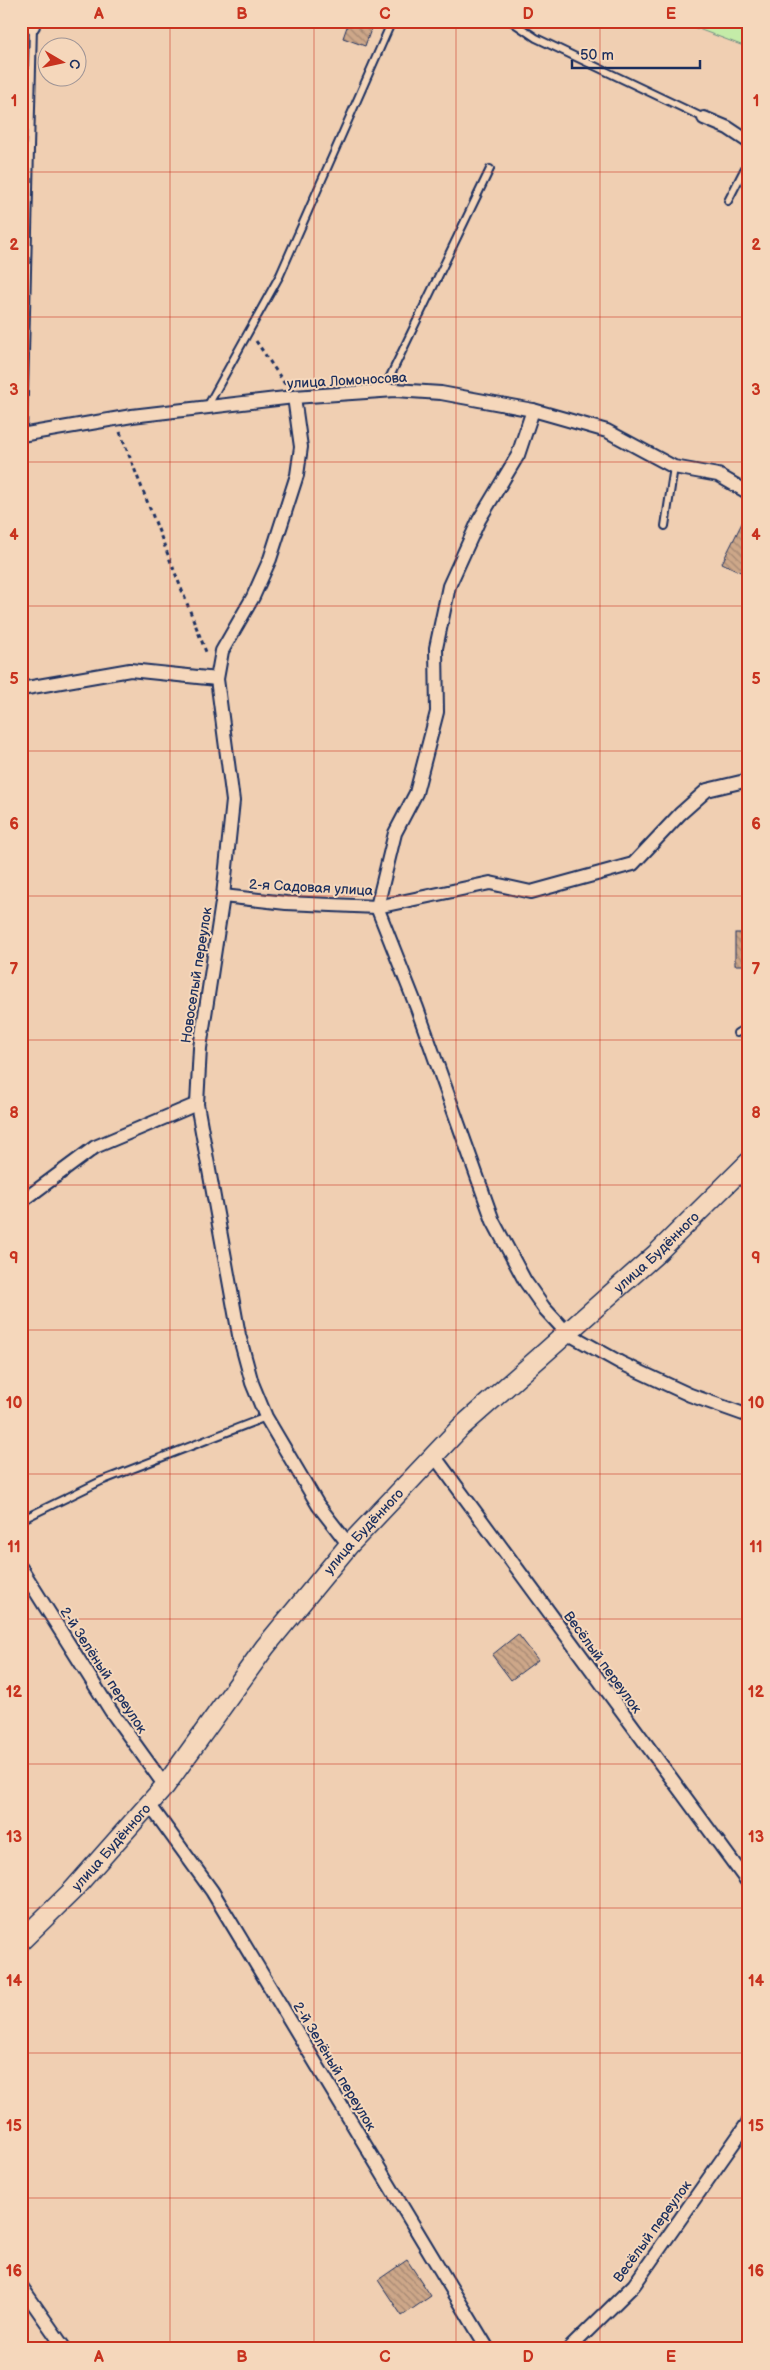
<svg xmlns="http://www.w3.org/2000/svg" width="770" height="2370" viewBox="0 0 770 2370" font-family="'Balsamiq Sans',sans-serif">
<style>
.grass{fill:#c4eca8;stroke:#708e83}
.building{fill:url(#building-back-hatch);stroke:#1b2f5e}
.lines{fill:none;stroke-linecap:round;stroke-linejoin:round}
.service-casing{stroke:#1b2f5e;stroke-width:10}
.minor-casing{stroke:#1b2f5e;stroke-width:16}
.secondary-casing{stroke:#1b2f5e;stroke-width:22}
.path{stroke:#1b2f5e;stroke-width:3;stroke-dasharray:4 4;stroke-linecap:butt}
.service{stroke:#f5d7bb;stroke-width:6}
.minor{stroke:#f5d7bb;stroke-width:12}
.secondary{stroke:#f5d7bb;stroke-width:19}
.grid{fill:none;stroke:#c8321e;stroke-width:1;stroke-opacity:0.55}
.labels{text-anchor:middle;stroke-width:4;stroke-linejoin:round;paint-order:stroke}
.street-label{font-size:14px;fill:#1b2f5e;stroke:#f5d7bb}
.neatline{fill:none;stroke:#c8321e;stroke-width:2}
.grid-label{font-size:16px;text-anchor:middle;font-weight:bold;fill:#c8321e}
</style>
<defs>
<pattern id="building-back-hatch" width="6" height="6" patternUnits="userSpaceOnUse" patternTransform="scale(1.25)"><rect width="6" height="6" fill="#cda789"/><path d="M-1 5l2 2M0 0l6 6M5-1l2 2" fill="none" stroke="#a68873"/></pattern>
</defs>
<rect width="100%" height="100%" fill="#f0cfb2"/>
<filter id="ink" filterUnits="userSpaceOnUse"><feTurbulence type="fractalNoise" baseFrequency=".02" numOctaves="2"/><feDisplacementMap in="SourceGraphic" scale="10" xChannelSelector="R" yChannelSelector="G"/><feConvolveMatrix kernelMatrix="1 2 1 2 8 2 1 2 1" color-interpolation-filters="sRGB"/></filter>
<g filter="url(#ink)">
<path class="grass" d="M677,21h72v27z"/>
<g class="building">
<path d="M349,21h25l-9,25 -22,-8z"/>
<path d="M749,509v67l-27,-13z"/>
<rect x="735" y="933" width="14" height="32"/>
<path d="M518,1634l20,26 -27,20 -19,-25z"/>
<path d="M407,2260l24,36 -29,20 -24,-36z"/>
</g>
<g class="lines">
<g class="service-casing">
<g id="service">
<path d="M511,21l25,17 168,80"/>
<path d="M728,201l21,-41"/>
<path d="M383,391l107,-222"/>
<path d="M207,407l73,-132 112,-254"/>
<path d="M23,435l10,-409"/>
<path d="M665,526l9,-59"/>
<path d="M737,1033l12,-7"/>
<path d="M21,1520l80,-39 165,-64"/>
</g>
</g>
<g class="minor-casing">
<g id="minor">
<path d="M21,26h12"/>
<path d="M704,118l24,10 21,14"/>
<path d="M294,397l7,50 -4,28 -27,84 -17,38 -31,54 -5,28 16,122 -10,95 -23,152 -3,56 42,231 13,48 14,34 52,88 31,40"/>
<path d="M533,410l-15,45 -39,65 -30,66 -13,62 1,64 -21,81 -21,40 -18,74 40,101 76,213 32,60 19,27 23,25 54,30 69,32 59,21"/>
<path d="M21,435l111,-19 162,-19 101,-7 46,3 92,17 74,21 67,36 44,8 31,18"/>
<path d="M21,689l109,-19 87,9"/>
<path d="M223,896l63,7 91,4 113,-24 41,9 102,-28 47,-50 27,-24 42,-10"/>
<path d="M21,1202l74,-55 102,-43"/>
<path d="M435,1457l314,427"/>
<path d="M21,1568l90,143 54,75"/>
<path d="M149,1804l63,87 276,458"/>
<path d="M21,2286l44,63"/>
<path d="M569,2349l65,-64 115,-164"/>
</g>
</g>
<g class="secondary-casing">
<g id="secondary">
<path id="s1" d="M21,1941l51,-50 93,-105 100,-139 84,-102 112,-118 195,-173 93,-92"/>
</g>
</g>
<g class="path">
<path d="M256,341l29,43"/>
<path d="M120,432l86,220"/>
</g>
<use href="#service" class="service"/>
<use href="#minor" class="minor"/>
<use href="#secondary" class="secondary"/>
</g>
</g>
<path class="grid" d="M170,21v2328M314,21v2328M456,21v2328M600,21v2328M21,172h728M21,317h728M21,462h728M21,606h728M21,751h728M21,896h728M21,1040h728M21,1185h728M21,1330h728M21,1474h728M21,1619h728M21,1764h728M21,1908h728M21,2053h728M21,2198h728"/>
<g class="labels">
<g class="street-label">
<text transform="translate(347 380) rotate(-3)" y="5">улица Ломоносова</text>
<text transform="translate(311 887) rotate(3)" y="5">2-я Садовая улица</text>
<text transform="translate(196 975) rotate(-81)" y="5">Новоселый переулок</text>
<text dy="5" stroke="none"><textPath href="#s1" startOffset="940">улица Будённого</textPath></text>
<text dy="5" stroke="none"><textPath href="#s1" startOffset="535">улица Будённого</textPath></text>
<text transform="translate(603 1662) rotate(54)" y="5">Весёлый переулок</text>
<text transform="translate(104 1670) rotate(57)" y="5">2-й Зелёный переулок</text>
<text dy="5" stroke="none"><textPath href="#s1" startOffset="130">улица Будённого</textPath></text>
<text transform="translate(335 2066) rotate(59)" y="5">2-й Зелёный переулок</text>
<text transform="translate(652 2231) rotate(-54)" y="5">Весёлый переулок</text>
</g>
</g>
<rect width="770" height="2370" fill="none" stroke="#f5d7bb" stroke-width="55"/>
<g transform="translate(62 62) rotate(99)"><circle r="24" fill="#f5d7bb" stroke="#9e9496"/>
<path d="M0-4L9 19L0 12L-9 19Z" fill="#c8321e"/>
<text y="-8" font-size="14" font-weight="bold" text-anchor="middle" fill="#1b2f5e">С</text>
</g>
<path d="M572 60v8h128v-8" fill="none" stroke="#1b2f5e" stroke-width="2.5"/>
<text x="580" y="60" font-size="15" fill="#1b2f5e" stroke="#f5d7bb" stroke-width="4" paint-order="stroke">50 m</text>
<rect x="28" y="28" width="714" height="2314" class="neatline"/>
<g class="grid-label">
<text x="99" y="19">A</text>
<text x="242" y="19">B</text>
<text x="385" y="19">C</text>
<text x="528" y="19">D</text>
<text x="671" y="19">E</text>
<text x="14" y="106">1</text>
<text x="756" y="106">1</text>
<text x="14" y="250">2</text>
<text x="756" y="250">2</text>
<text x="14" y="395">3</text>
<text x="756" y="395">3</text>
<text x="14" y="540">4</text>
<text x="756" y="540">4</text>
<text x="14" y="684">5</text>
<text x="756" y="684">5</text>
<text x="14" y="829">6</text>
<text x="756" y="829">6</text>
<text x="14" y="974">7</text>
<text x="756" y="974">7</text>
<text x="14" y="1118">8</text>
<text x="756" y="1118">8</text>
<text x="14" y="1263">9</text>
<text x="756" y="1263">9</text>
<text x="14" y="1408">10</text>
<text x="756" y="1408">10</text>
<text x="14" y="1552">11</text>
<text x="756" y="1552">11</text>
<text x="14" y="1697">12</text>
<text x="756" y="1697">12</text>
<text x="14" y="1842">13</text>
<text x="756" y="1842">13</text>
<text x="14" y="1986">14</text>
<text x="756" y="1986">14</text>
<text x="14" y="2131">15</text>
<text x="756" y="2131">15</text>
<text x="14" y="2276">16</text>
<text x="756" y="2276">16</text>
<text x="99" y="2362">A</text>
<text x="242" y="2362">B</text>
<text x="385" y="2362">C</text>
<text x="528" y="2362">D</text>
<text x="671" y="2362">E</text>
</g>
</svg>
